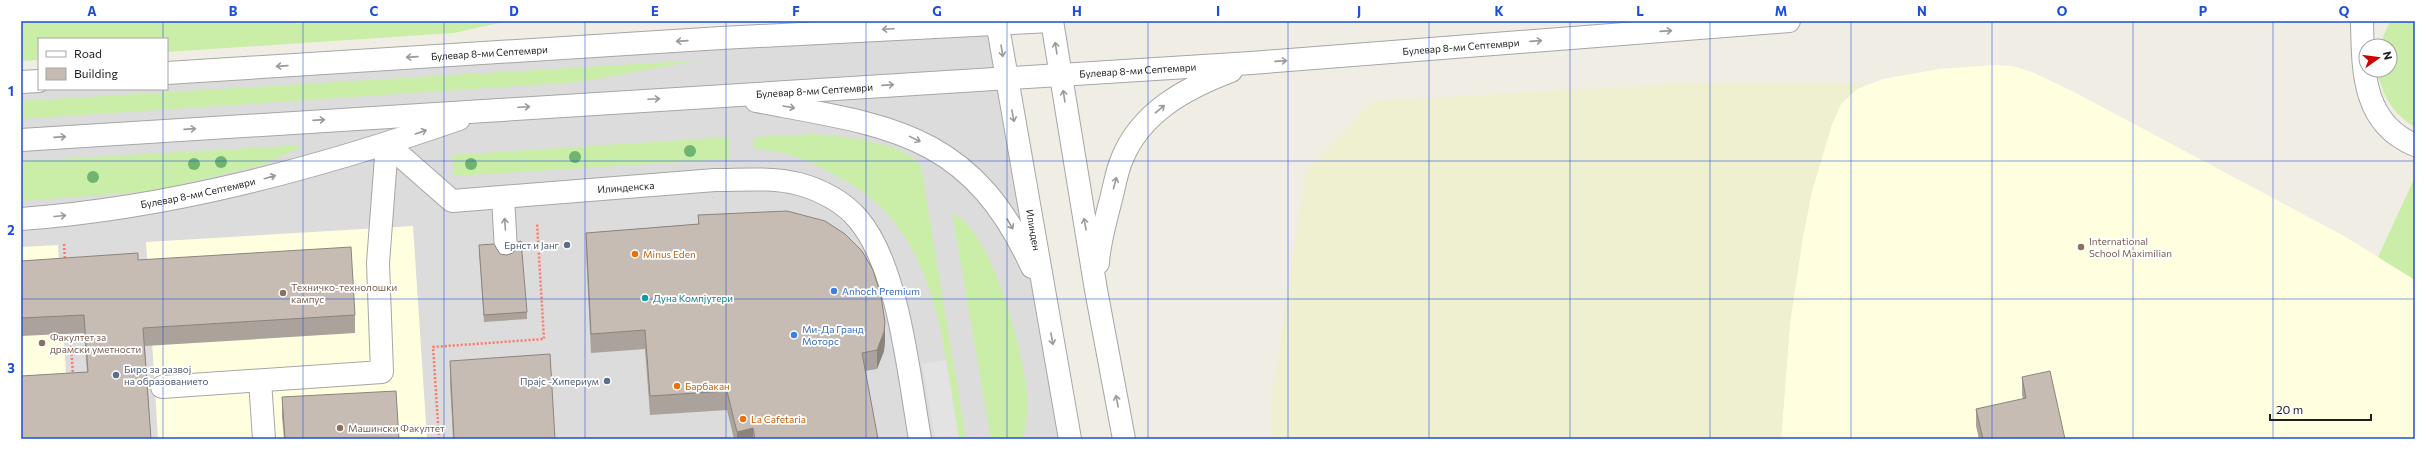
<svg xmlns="http://www.w3.org/2000/svg" width="2436" height="460" viewBox="0 0 2436 460" font-family="Commissioner,sans-serif">
<style>
.residential{fill:#dddcdc}
.education{fill:#ffffdf}
.farmland{fill:#eef0cf}
.grass{fill:#caeea8}
.parking{fill:#e3e3e3}
.lines{fill:none;stroke-linecap:round;stroke-linejoin:round}
.minor-casing{stroke:#a6a6a6;stroke-width:24}
.path{stroke:#ff7767;stroke-width:2.5;stroke-dasharray:2 2;stroke-linecap:butt}
.minor{stroke:#fff;stroke-width:22}
.tree{fill:#6fb46f}
.wall{fill:#aaa29b}
.shaded-wall{fill:#8b847e}
.building{fill:#c6bcb4;stroke:#8b847e}
.oneway{stroke:#9a9a9a}
.grid{fill:none;stroke:#1d4ed8;stroke-width:1;stroke-opacity:0.55}
.service-dot{fill:#5c6f8a;stroke:#fff;stroke-width:1.5}
.education-dot{fill:#8d6e63;stroke:#fff;stroke-width:1.5}
.food-dot{fill:#e8710a;stroke:#fff;stroke-width:1.5}
.shop-dot{fill:#3f7fe0;stroke:#fff;stroke-width:1.5}
.culture-dot{fill:#0f9aa8;stroke:#fff;stroke-width:1.5}
.labels{text-anchor:middle;stroke-width:3.5;stroke-linejoin:round;paint-order:stroke}
.street-label{font-size:10px;fill:#1f1f1f;stroke:#fff}
.education-label{font-size:10px;fill:#785e54;stroke:#fff;text-anchor:start}
.service-label{font-size:10px;fill:#4e5e75;stroke:#fff;text-anchor:end}
.food-label{font-size:10px;fill:#c56008;stroke:#fff;text-anchor:start}
.shop-label{font-size:10px;fill:#366cbe;stroke:#fff;text-anchor:start}
.culture-label{font-size:10px;fill:#0d838f;stroke:#fff;text-anchor:start}
.neatline{fill:none;stroke:#1d4ed8;stroke-width:1.5}
.grid-label{font-size:13px;text-anchor:middle;font-weight:bold;fill:#1d4ed8}
</style>
<rect width="100%" height="100%" fill="#f0ede5"/>
<path class="residential" d="M997,23l73,416h-1049v-357l18,7h128v-16z"/>
<g class="education">
<path d="M1994,65l18,1 20,6 44,21 268,143 71,44v159h-634l9,-116 13,-87 9,-45 20,-67 9,-20 16,-15 26,-10 56,-10z"/>
<path d="M413,226l14,213h-269l-12,-197z"/>
<path d="M58,245l12,194h-49v-192z"/>
</g>
<path class="farmland" d="M1690,83h179l-12,6 -16,15 -9,20 -20,67 -9,45 -13,87 -9,116h-509l-1,-35 35,-233 67,-70z"/>
<g class="grass">
<path d="M21,21h487l-54,12 -287,19v-13h-128v21l-18,1z"/>
<path d="M2390,21h25v106c-21,-12 -31,-29 -37,-52v-5h12v-24h-11z"/>
<path d="M701,60l-122,22 -558,37v-18z"/>
<path d="M812,134c28,2 91,7 109,32l45,273h-7c-14,-81 -19,-177 -83,-237 -12,-11 -28,-20 -43,-28 -24,-14 -49,-25 -77,-24l-2,-2v-9l3,-2z"/>
<path d="M729,137l1,22 -276,17 -2,-21z"/>
<path d="M305,145l-43,20 -109,26 -132,10v-40z"/>
<path d="M2415,177v103l-37,-23z"/>
<path d="M952,213c41,18 71,138 75,181 1,15 0,30 -4,45h-32z"/>
</g>
<path class="parking" d="M946,360l13,79h-24l-13,-75z"/>
<g class="lines">
<g class="minor-casing">
<g id="minor">
<path id="s1" d="M997,21l73,418"/>
<path d="M1052,21l44,269 28,149"/>
<path d="M2362,21c1,49 0,102 53,124"/>
<path id="s2" d="M167,73l554,-35 331,-17"/>
<path d="M21,82l18,-1"/>
<path d="M756,101c132,25 214,30 276,166"/>
<path id="s3" d="M21,140l1230,-77 538,-42"/>
<path id="s4" d="M387,144l65,57 263,-21c28,0 57,-3 84,4 22,6 45,18 59,35 41,48 51,158 62,220"/>
<path d="M503,198l3,52"/>
<path id="s5" d="M21,219c150,-11 297,-51 438,-100"/>
<path d="M1098,263c1,-20 7,-40 12,-60 4,-14 6,-30 12,-44 19,-47 64,-71 109,-88"/>
<path d="M260,381l4,58"/>
<path d="M162,387l220,-15 -4,-109 9,-119"/>
</g>
</g>
<g class="path">
<path d="M64,244l1,15"/>
<path d="M70,330l3,45"/>
<path d="M439,439l-6,-92 111,-8 -7,-116"/>
</g>
<use href="#minor" class="minor"/>
</g>
<g class="tree">
<circle cx="690" cy="151" r="6"/>
<circle cx="575" cy="157" r="6"/>
<circle cx="221" cy="162" r="6"/>
<circle cx="194" cy="164" r="6"/>
<circle cx="471" cy="164" r="6"/>
<circle cx="93" cy="177" r="6"/>
</g>
<g class="wall">
<path d="M698,215l187,126 -1,10 -7,18 -12,2 13,68h-144l-7,-29 -77,5 -5,-66 -54,4 -5,-101v-19l112,-9z"/>
<path d="M479,245l48,67v7l-43,3 -5,-70z"/>
<path d="M138,260l217,55v18l-210,13 6,93 -64,-67 -3,-39 -63,3v-75z"/>
<path d="M450,361l105,78h-102l-3,-57z"/>
<path d="M2022,377l43,62h-86l-3,-13v-17l47,-10 -1,-4z"/>
<path d="M282,397l117,42h-115l-2,-22z"/>
</g>
<g class="shaded-wall">
<path d="M885,322v19l-1,10 -7,18v-19z"/>
<path d="M753,428v11h-16v-7z"/>
</g>
<g class="building">
<path d="M787,211l38,10 20,13 17,17 11,19 8,26 4,26 -1,10 -7,18 -15,3 16,86h-123l-2,-11 -16,4 -10,-41 -77,5 -5,-66 -54,4 -5,-101 113,-9 -1,-9z"/>
<path d="M521,241l6,71 -43,3 -5,-70 15,-1 6,10 7,1 6,-2 5,-11z"/>
<path d="M351,247l4,68 -212,13 8,111h-130v-63l67,-4 -4,-57 -63,3v-57l117,-8v7z"/>
<path d="M550,354l5,85h-101l-4,-78z"/>
<path d="M2050,371l15,68h-82l-7,-30 50,-11 -4,-21z"/>
<path d="M396,391l3,48h-114l-3,-42z"/>
</g>
<defs><path id="oneway-shaft" d="M-6 0H5M1.5-3L5.5 0L1.5 3" fill="none" stroke-width="1.6" stroke-linecap="round" stroke-linejoin="round"/></defs>
<g class="oneway">
<use href="#oneway-shaft" transform="translate(888 29) rotate(177)"/>
<use href="#oneway-shaft" transform="translate(1666 31) rotate(-4)"/>
<use href="#oneway-shaft" transform="translate(682 41) rotate(176)"/>
<use href="#oneway-shaft" transform="translate(1536 41) rotate(-4)"/>
<use href="#oneway-shaft" transform="translate(1056 48) rotate(-99)"/>
<use href="#oneway-shaft" transform="translate(1002 51) rotate(81)"/>
<use href="#oneway-shaft" transform="translate(412 57) rotate(176)"/>
<use href="#oneway-shaft" transform="translate(1281 61) rotate(-4)"/>
<use href="#oneway-shaft" transform="translate(282 66) rotate(176)"/>
<use href="#oneway-shaft" transform="translate(888 85) rotate(-4)"/>
<use href="#oneway-shaft" transform="translate(1064 96) rotate(-99)"/>
<use href="#oneway-shaft" transform="translate(654 99) rotate(-3)"/>
<use href="#oneway-shaft" transform="translate(524 107) rotate(-3)"/>
<use href="#oneway-shaft" transform="translate(789 107) rotate(10)"/>
<use href="#oneway-shaft" transform="translate(1160 109) rotate(-40)"/>
<use href="#oneway-shaft" transform="translate(1013 116) rotate(79)"/>
<use href="#oneway-shaft" transform="translate(319 120) rotate(-4)"/>
<use href="#oneway-shaft" transform="translate(190 129) rotate(-4)"/>
<use href="#oneway-shaft" transform="translate(421 132) rotate(-19)"/>
<use href="#oneway-shaft" transform="translate(60 137) rotate(-4)"/>
<use href="#oneway-shaft" transform="translate(915 139) rotate(26)"/>
<use href="#oneway-shaft" transform="translate(270 177) rotate(-16)"/>
<use href="#oneway-shaft" transform="translate(1115 183) rotate(-75)"/>
<use href="#oneway-shaft" transform="translate(60 216) rotate(-5)"/>
<use href="#oneway-shaft" transform="translate(505 224) rotate(-94)"/>
<use href="#oneway-shaft" transform="translate(1010 224) rotate(60)"/>
<use href="#oneway-shaft" transform="translate(1085 224) rotate(-100)"/>
<use href="#oneway-shaft" transform="translate(1052 339) rotate(80)"/>
<use href="#oneway-shaft" transform="translate(1117 401) rotate(-101)"/>
</g>
<path class="grid" d="M163,21v18M303,21v418M444,21v418M585,21v418M726,21v418M866,21v418M1007,21v418M1148,21v418M1288,21v418M1429,21v418M1570,21v418M1710,21v418M1851,21v418M1992,21v418M2133,21v418M2273,21v418M163,89v350M21,161h2394M21,299h2394"/>
<g class="service-dot">
<circle cx="567" cy="245" r="4"/>
<circle cx="116" cy="375" r="4"/>
<circle cx="607" cy="381" r="4"/>
</g>
<g class="education-dot">
<circle cx="2081" cy="247" r="4"/>
<circle cx="283" cy="293" r="4"/>
<circle cx="42" cy="343" r="4"/>
<circle cx="340" cy="428" r="4"/>
</g>
<g class="food-dot">
<circle cx="635" cy="254" r="4"/>
<circle cx="677" cy="386" r="4"/>
<circle cx="743" cy="419" r="4"/>
</g>
<g class="shop-dot">
<circle cx="834" cy="291" r="4"/>
<circle cx="794" cy="335" r="4"/>
</g>
<circle class="culture-dot" cx="645" cy="298" r="4"/>
<g class="labels">
<g class="street-label">
<text dy="4" stroke="none"><textPath href="#s3" startOffset="1443">Булевар 8-ми Септември</textPath></text>
<text dy="4" stroke="none"><textPath href="#s2" startOffset="323">Булевар 8-ми Септември</textPath></text>
<text dy="4" stroke="none"><textPath href="#s3" startOffset="1119">Булевар 8-ми Септември</textPath></text>
<text dy="4" stroke="none"><textPath href="#s3" startOffset="795">Булевар 8-ми Септември</textPath></text>
<text dy="4" stroke="none"><textPath href="#s4" startOffset="261">Илинденска</textPath></text>
<text dy="4" stroke="none"><textPath href="#s5" startOffset="179">Булевар 8-ми Септември</textPath></text>
<text dy="4" stroke="none"><textPath href="#s1" startOffset="212">Илинден</textPath></text>
</g>
<g class="education-label">
<text x="2089" y="245">International<tspan x="2089" dy="12">School Maximilian</tspan></text>
<text x="291" y="291">Техничко-технолошки<tspan x="291" dy="12">кампус</tspan></text>
<text x="50" y="341">Факултет за<tspan x="50" dy="12">драмски уметности</tspan></text>
<text x="348" y="432">Машински Факултет</text>
</g>
<g class="service-label">
<text x="559" y="249">Ернст и Јанг</text>
<text x="124" y="373" text-anchor="start">Биро за развој<tspan x="124" dy="12">на образованието</tspan></text>
<text x="599" y="385">Прајс -Хипериум</text>
</g>
<g class="food-label">
<text x="643" y="258">Minus Eden</text>
<text x="685" y="390">Барбакан</text>
<text x="751" y="423">La Cafetaria</text>
</g>
<g class="shop-label">
<text x="842" y="295">Anhoch Premium</text>
<text x="802" y="333">Ми-Да Гранд<tspan x="802" dy="12">Моторс</tspan></text>
</g>
<g class="culture-label">
<text x="653" y="302">Дуна Компјутери</text>
</g>
</g>
<rect width="2436" height="460" fill="none" stroke="#ffffff" stroke-width="44"/>
<rect x="38" y="38" width="130" height="52" fill="#ffffff" stroke="#a5a5a5"/>
<rect x="46" y="51" width="20" height="6" fill="#ffffff" stroke="#a5a5a5"/>
<text x="74" y="58" font-size="12" fill="#1f1f1f">Road</text>
<rect x="46" y="68" width="20" height="12" fill="#c6bcb4" stroke="#a5a5a5"/>
<text x="74" y="78" font-size="12" fill="#1f1f1f">Building</text>
<g transform="translate(2378 58) rotate(76)"><circle r="19" fill="#ffffff" stroke="#a5a5a5"/>
<path d="M0-3L7 15L0 10L-7 15Z" fill="#ce0000"/>
<text y="-6" font-size="11" font-weight="bold" text-anchor="middle" fill="#1f1f1f">N</text>
</g>
<path d="M2270 414v6h101v-6" fill="none" stroke="#1f1f1f" stroke-width="2"/>
<text x="2276" y="414" font-size="12" fill="#1f1f1f" stroke="#ffffff" stroke-width="3" paint-order="stroke">20 m</text>
<rect x="22" y="22" width="2392" height="416" class="neatline"/>
<g class="grid-label">
<text x="92" y="16">A</text>
<text x="233" y="16">B</text>
<text x="374" y="16">C</text>
<text x="514" y="16">D</text>
<text x="655" y="16">E</text>
<text x="796" y="16">F</text>
<text x="937" y="16">G</text>
<text x="1077" y="16">H</text>
<text x="1218" y="16">I</text>
<text x="1359" y="16">J</text>
<text x="1499" y="16">K</text>
<text x="1640" y="16">L</text>
<text x="1781" y="16">M</text>
<text x="1922" y="16">N</text>
<text x="2062" y="16">O</text>
<text x="2203" y="16">P</text>
<text x="2344" y="16">Q</text>
<text x="11" y="96">1</text>
<text x="11" y="235">2</text>
<text x="11" y="373">3</text>
</g>
</svg>
